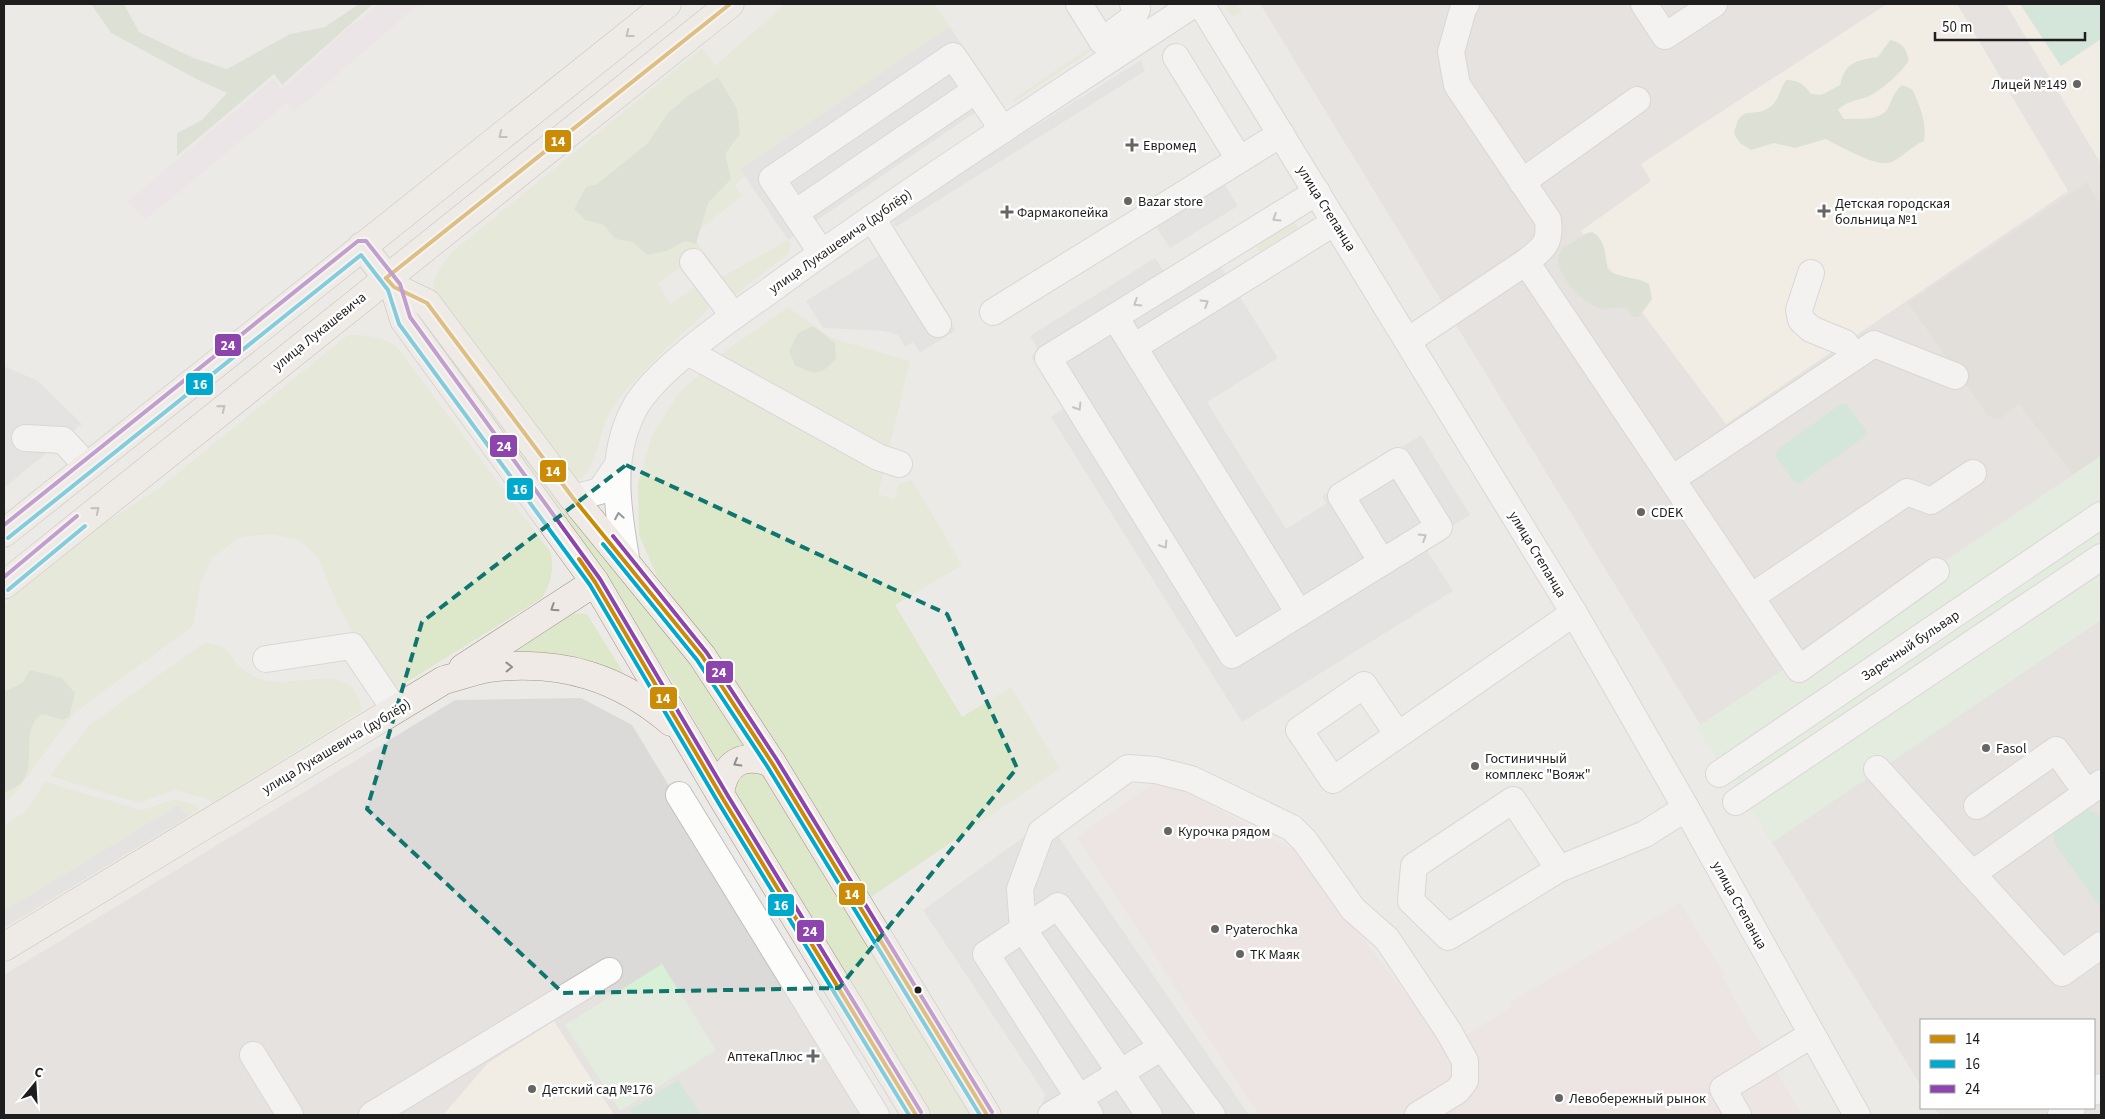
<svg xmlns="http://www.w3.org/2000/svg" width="2105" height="1119" viewBox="0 0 2105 1119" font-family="'Source Sans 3',sans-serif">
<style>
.residential{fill:#dbdad8}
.commercial{fill:#eddfdf}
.industrial{fill:#e9e0e6}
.education{fill:#f5f2e3}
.construction{fill:#d5d3c9}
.grass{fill:#dde7c9}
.forest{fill:#cbd8bf}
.park{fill:#d8f0d5}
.pitch{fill:#b6dfc8}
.parking{fill:#dcdbda}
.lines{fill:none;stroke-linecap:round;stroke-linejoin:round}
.minor-casing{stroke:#c2c1bf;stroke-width:28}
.major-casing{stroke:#a09486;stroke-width:29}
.minor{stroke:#fcfcfb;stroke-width:26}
.major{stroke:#efeae5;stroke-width:28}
.bus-1-casing{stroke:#fff;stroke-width:8}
.bus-2-casing{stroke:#fff;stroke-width:8}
.bus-3-casing{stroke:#fff;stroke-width:8}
.bus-1{stroke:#cc8b06;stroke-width:4}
.bus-2{stroke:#00a9ce;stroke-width:4}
.bus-3{stroke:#8e44ad;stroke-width:4}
.oneway{stroke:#918e8b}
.oneway2{stroke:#989898}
.marked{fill:none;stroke:#0f766e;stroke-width:4;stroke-dasharray:10 6;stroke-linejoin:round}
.poi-dot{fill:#666564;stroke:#fff;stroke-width:2}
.bus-dot{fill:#1e1e1e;stroke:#fff;stroke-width:2}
.labels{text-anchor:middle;stroke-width:5;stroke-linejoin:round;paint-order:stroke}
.poi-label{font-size:14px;fill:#1e1e1e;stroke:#fff;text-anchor:start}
.street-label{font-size:14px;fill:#1e1e1e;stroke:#fff}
.line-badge{stroke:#fff;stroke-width:2}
.badge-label{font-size:14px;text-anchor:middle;font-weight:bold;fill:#fff}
</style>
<rect width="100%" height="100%" fill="#eceae7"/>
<g class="residential">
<path d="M1260,4h841v1111h-162l-4,-7h159v-88h-173v66z"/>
<path d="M581,698l51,27 237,390h-865v-140l451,-275z"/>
</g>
<path class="commercial" d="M1161,778l133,72 153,197 63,-39 2,-7 168,-98 45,72 -3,2 80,138h-543l-182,-278z"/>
<path class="industrial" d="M380,4h39l-125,108 -7,-9 -142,117 -17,-19 146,-123 8,11 65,-60z"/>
<g class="education">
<path d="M1887,4h70l111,187 -342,233 -145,-193 70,-50 -10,-17z"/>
<path d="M2006,4h95v160z"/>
<path d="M554,1021l60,94h-171l45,-52z"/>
</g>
<path class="construction" d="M2087,182l14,23v251l-28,19 -54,-71 -19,15 -12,-3 -80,-113z"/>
<g class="grass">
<path d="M785,4h149l16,23 -210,142 5,7 -10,9 6,11 -49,40 30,41 66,-37 3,6 -3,8 -58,45 -44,-36 -28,20 12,22 24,-17c8,6 13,12 14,22 -32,30 -68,60 -94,96 -17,22 -12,53 -33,73l-9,-1 -139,-178c-2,-21 6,-32 18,-47l251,-205 13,18z"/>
<path d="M1225,4h12l5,8 -10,5z"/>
<path d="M1124,29l-110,73 -2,-2 93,-63z"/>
<path d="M1293,219l5,9 -38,24 -6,-9z"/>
<path d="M788,307l44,31 78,23 -32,133 17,5 3,-15 14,-4 50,85 -67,40 67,112 49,-30 49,81 -189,129 -148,-230 -66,-91 -18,-41 -1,-51 14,-49 27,-42 45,-41z"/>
<path d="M415,309l276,352 77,116 207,338h-42l-196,-319 -65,-115 -75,-116 -187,-252z"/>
<path d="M348,335c19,0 32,1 48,11l155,207c3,17 0,31 -9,45l-148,92 -21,-20 -36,-66 -19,-47 -19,-17 -28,-6 -31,3 -27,20 -12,24 -8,45 -120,88 -60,82 -9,6v-198l77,-66 77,-49z"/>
<path d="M568,613l19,1 47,76 -128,-35z"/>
<path d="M205,642c6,2 14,3 19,6 5,2 8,10 12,15 4,5 15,12 22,15 37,15 95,-24 104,33l-151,92 -4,-4 -32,-9 -37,13 -88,-27 38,-50z"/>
<path d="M45,782l97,28 33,-11 20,6 4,5 -11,7 -9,-11 -175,105v-85l22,-15z"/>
</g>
<g class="forest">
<path d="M91,4h33l15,28 55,26 33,11 63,-35 35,-7 34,-23h14l-91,81 -8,-11 -97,82v-23l25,-13 25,-27 -29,-13 -87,-47z"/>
<path d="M1890,40c13,3 16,8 19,20 -7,12 -29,32 -42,37 -12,4 -20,4 -29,13l6,9c13,-1 36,3 44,-11 4,-9 6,-16 14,-23l10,4c8,17 15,33 12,52 -13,5 -23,19 -36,22 -14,3 -49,-17 -62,-24l-31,9 -21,-5 -23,7 -11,-7 -6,-9c6,-33 19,-14 36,-27 9,-7 10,-18 16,-27 12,0 18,4 25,14l10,1 19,-10c5,-23 17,-25 38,-28z"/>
<path d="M718,77l19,32 3,25 -15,20 6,25 -23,24 -12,41 -11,-3 -18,10 -20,4 -14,-13 -18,-3 -11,-14 -19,-5 -11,-11 12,-22 11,-3 51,-41 19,-29 22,-19z"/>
<path d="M1592,232c14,7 13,24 16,38 13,9 28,6 41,14l3,15 -13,18h-5l-9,-9c-8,-2 -16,2 -23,1 -18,-4 -45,-32 -44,-51 1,-4 4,-8 5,-11 11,-3 19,-14 29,-15z"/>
<path d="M813,326l22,17 1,16c-16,17 -20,17 -41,6l-6,-14 9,-18z"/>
<path d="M30,670l32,8 13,15 -6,24 -6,3 -21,-6c-23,15 -4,50 -21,69 -4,4 -12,7 -17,10v-101l19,-10z"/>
</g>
<g class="park">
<path d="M2101,456v164l-328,222 -77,-114z"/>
<path d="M662,964l54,86 -96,61 -55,-86z"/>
</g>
<g class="pitch">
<path d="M2020,4h81v35l-40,27z"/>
<path d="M1841,404l6,1 19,25 -1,6 -65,47 -6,-1 -19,-26 2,-6z"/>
<path d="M2085,809l11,4 5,6v89l-47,-66v-11z"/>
<path d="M678,1080l23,35h-68l-3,-5z"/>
</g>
<g class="parking">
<path d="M950,27l48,70 -210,143 -48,-71z"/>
<path d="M1141,60l4,11 -249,156 -6,-10z"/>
<path d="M1224,183l14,23 -68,42 -14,-22z"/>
<path d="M901,242l55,88 -36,23 -7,-11 -8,5 -7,-12 -14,-4 -61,-3 -17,-27z"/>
<path d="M1207,244l71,114 -71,44 79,127 40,-25 -4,-8 99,-61 49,80 -47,29 30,47 -211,131 -191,-305 12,-8 -32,-53 8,-5 -9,-15 125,-78 9,13z"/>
<path d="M4,366l34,15 44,43 -78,64z"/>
<path d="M179,805l9,12 -184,111v-17z"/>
<path d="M1047,820l202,295h-210l6,-21 -122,-184z"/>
</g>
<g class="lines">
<g class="minor-casing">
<g id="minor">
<path d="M1079,4l23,37 31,-23 4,-9 -4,-5"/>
<path d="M1201,4l373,609 112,195 171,307"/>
<path d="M1644,4l21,32 49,-32"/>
<path d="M1176,57l63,102"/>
<path d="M1522,182l115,-82"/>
<path d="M1317,192l-269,166 184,297 207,-128 -41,-66 -57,35 41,66"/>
<path d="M795,213l-23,-34 181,-123 23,34"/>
<path d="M872,218l66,106"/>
<path d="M821,252l-26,-39 181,-123 27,40"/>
<path d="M693,262l41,54"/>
<path d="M1526,262l273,407 137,-98"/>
<path d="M1811,273l-12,37 2,10 10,9 34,14 9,14"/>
<path d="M993,312l288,-178"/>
<path d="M1115,317l184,296"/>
<path d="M1409,340l117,-78c17,-14 25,-18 22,-42l-91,-135 -6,-33 12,-43 3,-5"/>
<path d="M1134,347l201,-125"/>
<path d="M688,352l190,105 21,7"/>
<path d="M25,438l38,2 24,26"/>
<path d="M1672,479l202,-135 81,32"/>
<path d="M573,498l27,-7 17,-25"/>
<path d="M627,564c-9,-53 -19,-105 7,-155 20,-38 94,-89 131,-115 139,-102 285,-195 429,-290"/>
<path d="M1751,597l156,-105 24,9 42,-28"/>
<path d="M266,659l86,-13 43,64"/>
<path d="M1398,735l-34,-50 -65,45 34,50 241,-167"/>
<path d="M1877,769l185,204 39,-28"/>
<path d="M1719,774l382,-259"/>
<path d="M679,795l197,320"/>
<path d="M1736,802l365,-245"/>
<path d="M1977,806l79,-56 31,43"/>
<path d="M1559,869l-46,-69 -99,66 -3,35 37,36 111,-68 86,-35 41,-26"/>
<path d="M1972,874l129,-91"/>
<path d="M253,1055l37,60"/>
<path d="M2094,1092l7,-5"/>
<path d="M372,1115l237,-144"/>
<path d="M1051,1115l111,-68"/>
<path d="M1090,1115l-104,-161 72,-48 154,209"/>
<path d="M1149,1115l-126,-186 -3,-40 21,-57 87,-64 27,2 36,9 101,49 13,13 48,68 34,30 62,93 16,29v20l-8,10 -39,24"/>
<path d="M1738,1115l-15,-26 88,-54"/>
<path d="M2061,1115l11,-7"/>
</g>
</g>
<g class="major-casing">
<g id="major">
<path d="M362,246l32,41 10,33 191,262 128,217 193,316"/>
<path d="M394,287l33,16 146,195 129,158 70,107 215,352"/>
<path d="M4,533l663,-529"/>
<path d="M4,585l726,-581"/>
<path d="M463,668l132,-86"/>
<path d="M720,793c5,-31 23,-41 52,-30"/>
<path d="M4,947l440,-267c17,-4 36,-12 53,-13 68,-6 122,11 174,55"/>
</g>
</g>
<use href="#minor" class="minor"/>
<use href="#major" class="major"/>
<g class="bus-1-casing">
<g id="bus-1">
<path d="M386,278l8,9 33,16 146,195 129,158 70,107 215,352"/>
<path d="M386,278l344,-274"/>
<path d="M579,559l16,23 128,217 193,316"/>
</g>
</g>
<g class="bus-2-casing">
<g id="bus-2">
<path d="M8,538l353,-283 27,35 11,34 191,261 128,217 191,313"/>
<path d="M603,544l94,116 70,106 213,349"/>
<path d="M8,590l77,-64"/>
</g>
</g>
<g class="bus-3-casing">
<g id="bus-3">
<path d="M4,525l354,-284h8l34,43 10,33 190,262 128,217 193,316"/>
<path d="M613,536l94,117 70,107 215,352"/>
<path d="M4,577l73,-61"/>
</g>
</g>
<use href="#bus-1" class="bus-1"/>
<use href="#bus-2" class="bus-2"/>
<use href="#bus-3" class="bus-3"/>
</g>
<defs><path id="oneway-chevron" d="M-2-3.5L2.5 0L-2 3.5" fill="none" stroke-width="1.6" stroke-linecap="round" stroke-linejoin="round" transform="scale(1.25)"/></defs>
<g class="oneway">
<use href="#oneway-chevron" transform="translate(629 34) rotate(142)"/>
<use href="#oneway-chevron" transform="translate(502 135) rotate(142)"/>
<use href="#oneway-chevron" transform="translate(222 408) rotate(-39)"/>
<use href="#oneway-chevron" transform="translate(96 510) rotate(-39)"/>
<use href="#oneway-chevron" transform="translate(554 608) rotate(147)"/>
<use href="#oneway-chevron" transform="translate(509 667) rotate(-1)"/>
<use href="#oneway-chevron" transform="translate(737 763) rotate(150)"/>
</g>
<g class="oneway2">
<use href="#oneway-chevron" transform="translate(1276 218) rotate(148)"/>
<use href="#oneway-chevron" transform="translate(1137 303) rotate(148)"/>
<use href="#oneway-chevron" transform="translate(1205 303) rotate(-32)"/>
<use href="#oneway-chevron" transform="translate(1078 407) rotate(58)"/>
<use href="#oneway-chevron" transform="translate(619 516) rotate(-100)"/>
<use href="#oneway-chevron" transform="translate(1423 537) rotate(-32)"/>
<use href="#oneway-chevron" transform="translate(1164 545) rotate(58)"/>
</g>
<path d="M0 0H2105V1119H0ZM626,465l321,149 70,154 -178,220 -276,5 -196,-184 55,-187z" fill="#eceae7" fill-opacity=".55" fill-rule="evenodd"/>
<path class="marked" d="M626,465l321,149 70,154 -178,220 -276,5 -196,-184 55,-187z"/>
<g class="poi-dot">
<circle cx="2077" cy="84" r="5"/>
<path d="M1129.5 137.5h5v5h5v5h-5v5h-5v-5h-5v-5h5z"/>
<circle cx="1128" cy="201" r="5"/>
<path d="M1821.5 203.5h5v5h5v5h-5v5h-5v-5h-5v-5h5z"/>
<path d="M1004.5 204.5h5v5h5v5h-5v5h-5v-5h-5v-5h5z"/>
<circle cx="1641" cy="512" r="5"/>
<circle cx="1986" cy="748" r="5"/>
<circle cx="1475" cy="766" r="5"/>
<circle cx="1168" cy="831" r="5"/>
<circle cx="1215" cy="929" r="5"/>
<circle cx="1240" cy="954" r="5"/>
<path d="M810.5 1048.5h5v5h5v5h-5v5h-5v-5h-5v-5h5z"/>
<circle cx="532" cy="1089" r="5"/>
<circle cx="1559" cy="1098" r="5"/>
</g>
<circle class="bus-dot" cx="918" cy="990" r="4.5"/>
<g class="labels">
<g class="poi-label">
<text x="2067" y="89" text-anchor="end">Лицей №149</text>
<text x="1143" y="150">Евромед</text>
<text x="1138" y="206">Bazar store</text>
<text x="1835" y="208">Детская городская<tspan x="1835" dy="16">больница №1</tspan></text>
<text x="1017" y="217">Фармакопейка</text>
<text x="1651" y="517">CDEK</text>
<text x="1996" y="753">Fasol</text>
<text x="1485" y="763">Гостиничный<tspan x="1485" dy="16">комплекс "Вояж"</tspan></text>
<text x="1178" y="836">Курочка рядом</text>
<text x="1225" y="934">Pyaterochka</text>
<text x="1250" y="959">ТК Маяк</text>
<text x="803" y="1061" text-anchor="end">АптекаПлюс</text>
<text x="542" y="1094">Детский сад №176</text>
<text x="1569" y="1103">Левобережный рынок</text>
</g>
<g class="street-label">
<text transform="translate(1327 208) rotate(58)" y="5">улица Степанца</text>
<text transform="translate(840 241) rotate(-35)" y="5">улица Лукашевича (дублёр)</text>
<text transform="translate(319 331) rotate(-39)" y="5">улица Лукашевича</text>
<text transform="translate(1538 554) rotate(59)" y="5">улица Степанца</text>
<text transform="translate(1910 645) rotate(-34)" y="5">Заречный бульвар</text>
<text transform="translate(336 746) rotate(-31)" y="5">улица Лукашевича (дублёр)</text>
<text transform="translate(1740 905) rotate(61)" y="5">улица Степанца</text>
</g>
</g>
<g class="line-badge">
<rect x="544" y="129" width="28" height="24" rx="5" fill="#cc8b06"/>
<rect x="214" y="333" width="28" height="24" rx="5" fill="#8e44ad"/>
<rect x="185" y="372" width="29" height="24" rx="5" fill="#00a9ce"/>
<rect x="489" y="434" width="29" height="24" rx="5" fill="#8e44ad"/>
<rect x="539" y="459" width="28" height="24" rx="5" fill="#cc8b06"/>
<rect x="506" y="477" width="28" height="24" rx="5" fill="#00a9ce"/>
<rect x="705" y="660" width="29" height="24" rx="5" fill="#8e44ad"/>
<rect x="649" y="686" width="29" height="24" rx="5" fill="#cc8b06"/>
<rect x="838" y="882" width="28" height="24" rx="5" fill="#cc8b06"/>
<rect x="767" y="893" width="28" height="24" rx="5" fill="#00a9ce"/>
<rect x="796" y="919" width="29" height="24" rx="5" fill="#8e44ad"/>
</g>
<g class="badge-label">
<text x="558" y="146">14</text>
<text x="228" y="350">24</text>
<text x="200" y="389">16</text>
<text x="504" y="451">24</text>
<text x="553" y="476">14</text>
<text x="520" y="494">16</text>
<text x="719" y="677">24</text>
<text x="663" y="703">14</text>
<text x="852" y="899">14</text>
<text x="781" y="910">16</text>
<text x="810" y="936">24</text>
</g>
<rect width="2105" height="1119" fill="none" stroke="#1e1e1e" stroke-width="10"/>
<rect x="1920" y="1019" width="175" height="90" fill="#ffffff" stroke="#a5a5a5"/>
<rect x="1930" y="1035" width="25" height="8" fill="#cc8b06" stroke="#a5a5a5"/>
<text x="1965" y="1044" font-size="15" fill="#1e1e1e">14</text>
<rect x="1930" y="1060" width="25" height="8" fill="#00a9ce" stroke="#a5a5a5"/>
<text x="1965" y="1069" font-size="15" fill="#1e1e1e">16</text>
<rect x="1930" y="1085" width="25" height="8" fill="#8e44ad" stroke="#a5a5a5"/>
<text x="1965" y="1094" font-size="15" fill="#1e1e1e">24</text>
<g transform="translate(35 1084) rotate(18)" stroke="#ffffff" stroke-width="4" paint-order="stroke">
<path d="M0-4L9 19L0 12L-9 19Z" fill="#1e1e1e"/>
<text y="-8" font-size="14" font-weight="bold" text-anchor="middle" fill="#1e1e1e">С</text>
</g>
<path d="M1935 32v8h150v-8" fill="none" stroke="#1e1e1e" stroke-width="2.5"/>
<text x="1942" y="32" font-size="15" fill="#1e1e1e" stroke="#ffffff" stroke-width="4" paint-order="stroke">50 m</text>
</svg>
